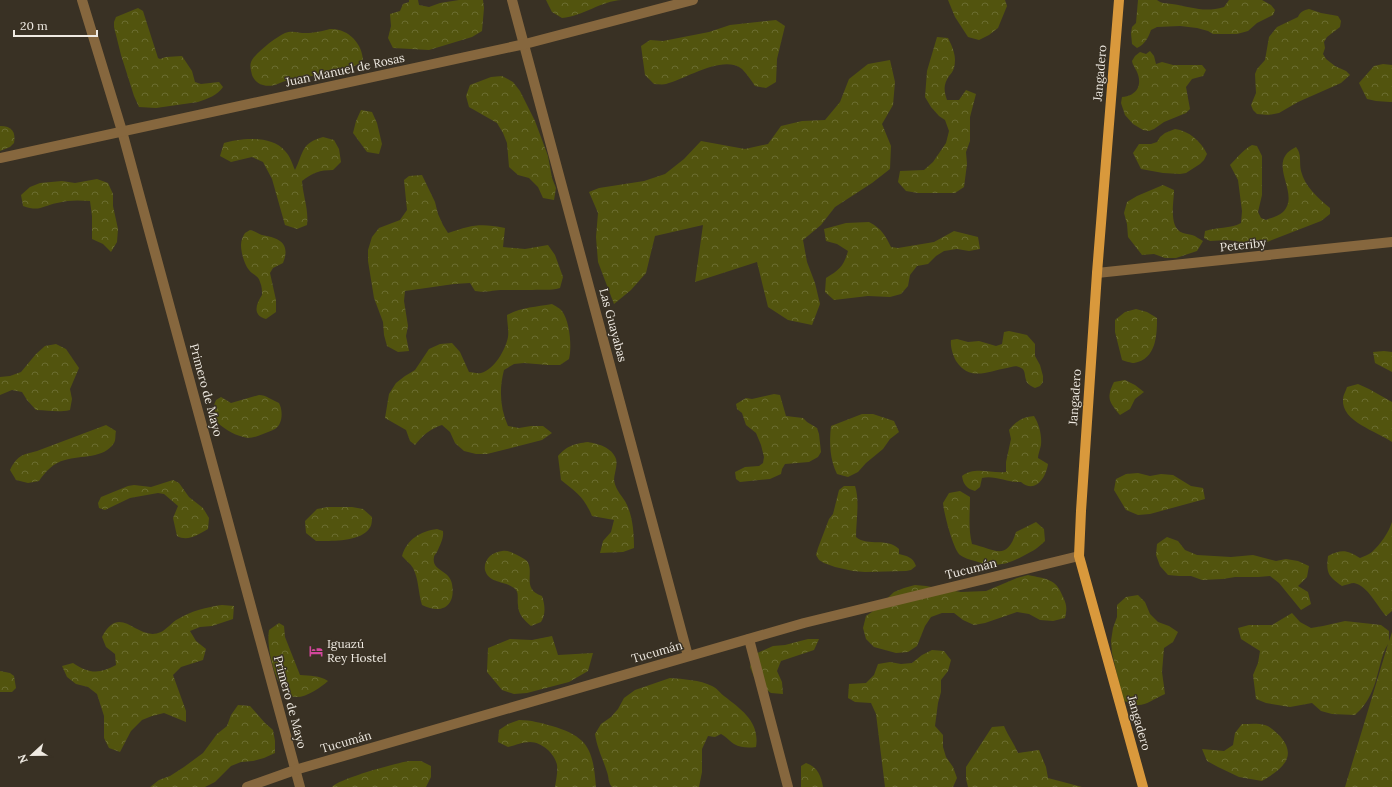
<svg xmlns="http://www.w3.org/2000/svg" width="1392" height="787" viewBox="0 0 1392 787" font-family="Lora,serif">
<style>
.forest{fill:url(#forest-crowns)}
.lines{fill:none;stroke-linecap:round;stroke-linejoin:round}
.minor{stroke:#86673e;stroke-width:10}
.major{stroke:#d9993c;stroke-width:10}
.labels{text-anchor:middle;stroke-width:3;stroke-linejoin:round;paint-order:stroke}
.street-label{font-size:12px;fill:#efeae2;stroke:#393124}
.poi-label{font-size:12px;fill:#efeae2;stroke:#393124;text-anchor:start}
</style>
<defs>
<pattern id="forest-crowns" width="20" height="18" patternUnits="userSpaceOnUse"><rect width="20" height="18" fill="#52540e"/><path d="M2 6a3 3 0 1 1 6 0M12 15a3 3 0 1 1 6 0" fill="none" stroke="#6b6d31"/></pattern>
</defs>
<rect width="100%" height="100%" fill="#393124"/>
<g class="forest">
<path d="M409,0h9l1,5 10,2 11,-4 19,-3h24l1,8 -2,23 -10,6 -43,13 -36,-2 -5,-10 3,-12 -1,-12 10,-3 3,-7 6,-2z"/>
<path d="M546,0h76c-21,1 -39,16 -60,18l-10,-6z"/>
<path d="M948,0h57l2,6 -9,22 -9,7 -10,5 -11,-3 -13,-20z"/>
<path d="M1138,0h19c5,4 9,3 15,4 20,3 32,9 52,3l5,-7h33l9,5 4,5 -2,5 -16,8 -9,8 -11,3h-24l-5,-3 -11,-3 -17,-2 -23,1 -6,3c-3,8 -6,14 -14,18l-5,-4 -1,-11 1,-6 4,-4z"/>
<path d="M138,8l5,3 15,47 2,1 6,-2 16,-1 10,15 3,11 6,2 18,-2 4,5c-5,8 -16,12 -25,15l-42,6 -17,-1 -5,-11 -13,-41 -7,-28v-5l2,-5z"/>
<path d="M1309,9l12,4 17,3 3,5 -1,6 -13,10 -3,5 1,6 -2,6 3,5 9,7 11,5 4,4 -9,8 -43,19 -19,11 -11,2 -11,-1 -4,-4 -2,-5 5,-12 -1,-19 2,-5 8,-9 4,-23 8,-10 21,-10c2,-5 6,-7 11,-8z"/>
<path d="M776,20l9,6 -8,33 -1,23 -10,6 -11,-2c-4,-6 -8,-12 -13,-17 -19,-15 -56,10 -76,15 -4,1 -8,0 -12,0l-9,-9 -4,-29 9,-6 13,1 46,-9 21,-7z"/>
<path d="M330,29c18,-1 33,15 33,32 -21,15 -50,13 -74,19 -9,2 -16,8 -26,5 -5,-1 -9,-5 -11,-10 -1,-5 -3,-10 0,-15 5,-8 24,-23 33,-27 7,-3 13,0 21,0 7,0 17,-2 24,-4z"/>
<path d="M937,37l11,1c5,10 9,19 6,30 -1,3 -3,6 -5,8 -6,9 -5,15 -2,24h12l7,-10 10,4 -6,23v24l-4,11 1,12 -3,23 -9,6h-37l-12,-2 -8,-9 2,-11 24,-1 9,-8 13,-19 3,-12 -4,-11 -6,-4 -8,-9 -6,-10 2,-26z"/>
<path d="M1150,51l4,5 2,8 6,-2 11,3h29l4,5 -3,6 -11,3 -6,8 4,22 -4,4 -22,9 -10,7 -5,2 -6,-1 -10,-6 -8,-9 -4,-12 1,-6c14,-1 21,-11 15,-25 -2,-5 -4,-6 -5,-11l3,-5 5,-4 6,2z"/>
<path d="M890,60l5,22 -2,23 -11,19 9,22 -1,23 -18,14 -37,24 -14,18 -18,15 4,22 8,21 5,21 -8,21 -24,-5 -20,-13 -11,-45 -62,20 8,-57 -48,11 -9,37 -15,17 -17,14 -16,-42 -2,-25 2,-24 -9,-21 10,-4 45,-7 21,-7 19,-15 17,-18 44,8 23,-5 13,-18 21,-5 23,-1 15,-18 9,-23 19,-15z"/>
<path d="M1383,64l9,1v37h-2l-14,-1 -9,-2 -8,-16 15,-17z"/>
<path d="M502,76l11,6 7,9 15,30 13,35 4,22 4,10 -2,12 -11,-2 -5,-11 -9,-9 -11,-3 -9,-8 -2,-24 -4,-10 -6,-10 -28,-16 -3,-11 4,-11 21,-8z"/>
<path d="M361,110l11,2 5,11 5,21 -3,10 -12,-2 -14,-19 3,-12z"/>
<path d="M0,126c12,0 16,6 14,17l-4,4 -10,4z"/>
<path d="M1175,129c14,2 26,12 32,25l-3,6 -4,4 -14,9 -6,1 -17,-1 -22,-4 -8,-16 6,-9h12l6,-2 3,-5 5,-4z"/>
<path d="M323,137l11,3 5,9 2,13 -8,8c-13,0 -21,3 -31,11 1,15 7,29 5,44l-10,4 -12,-4 -13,-46 -9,-17 -11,-5 -21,5 -11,-6 4,-13c17,-5 48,-8 61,8 5,5 7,12 10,19 9,-18 6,-27 28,-33z"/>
<path d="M1252,145l5,1 5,10v39l-4,17 3,6 5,2c5,-2 13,-4 17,-8 19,-19 -19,-50 13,-65 6,7 3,15 5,24 4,16 17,27 29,37v6l-9,7 -54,21 -17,1 -23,-3 -17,1 -6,-3 1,-7c12,-4 25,-2 36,-8l1,-12 -4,-31 -8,-15c6,-6 14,-16 22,-20z"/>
<path d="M422,175l13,27 3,12 5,11 5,8c24,-8 32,-10 57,-5l-2,19 22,2 23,-4 7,10 8,22 -3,11c-11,3 -16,1 -28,2 -10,0 -19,0 -29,0 -11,0 -16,3 -28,1l-5,-8 -16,1 -49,7 -1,10 4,25 -2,10 3,15 -11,1 -11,-6 -3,-11 -1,-13 -9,-24 -6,-37v-11l4,-13 7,-9 21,-8 7,-10 -3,-30 5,-4z"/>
<path d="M97,179l11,4 5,11v12l5,23 -1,13 -6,10 -8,-8 -11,-5v-23l-2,-15c-12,-1 -22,-1 -33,2 -15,3 -17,9 -34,3l-2,-11 9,-8 10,-4 22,-2 13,2z"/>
<path d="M1163,185l11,5c0,12 -6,38 9,43 2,1 6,1 9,2 4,1 7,4 11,6l-6,10 -21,7h-11l-11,-4 -12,1 -14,-18 -1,-13 -3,-11 3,-11 10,-6z"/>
<path d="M869,222c13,7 16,13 22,25l7,1 36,-6 20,-11 24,6 2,12 -11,2 -12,-2 -13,2 -8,5 -8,8 -11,2 -7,9 -2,11 -7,8 -11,3 -22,-1 -34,4 -9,-8 1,-14c13,-8 18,-12 22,-27l-11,-7 -11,-3 -2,-12 22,-6z"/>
<path d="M250,230c5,1 8,4 12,5 17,3 29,8 21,28l-10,5 -3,5 6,27v12l-10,7c-14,-4 -10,-15 -4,-24 0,-4 0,-9 -2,-13 -1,-5 -4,-6 -8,-9 -7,-5 -11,-20 -11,-28 0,-5 2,-9 4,-12z"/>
<path d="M552,304c3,2 8,4 10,7 8,11 10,36 7,48l-9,6h-12l-24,-2 -10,1 -10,6c-5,19 -4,38 4,56l11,2 12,-2h12l9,7 -10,7 -55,14h-11l-12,-3 -9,-8 -5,-11 -8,-7c-12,4 -19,10 -27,20l-5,-4 -4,-11 -21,-12 4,-24 7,-11 9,-7 10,-6 14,-21 11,-5 12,-1 8,9 9,20c4,0 8,2 12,1 13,-3 25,-24 27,-36 1,-7 -1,-15 -1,-22 15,-8 29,-8 45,-11z"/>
<path d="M1136,309l11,3 10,6c0,18 -1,41 -23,45 -3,0 -9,-2 -12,-3l-7,-28v-12l10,-8z"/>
<path d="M1009,331l18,4 8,9v12l5,9 3,11v6l-3,4 -5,2c-4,-2 -8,-4 -9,-8 -2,-6 0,-11 -7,-13 -4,-2 -8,0 -12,1 -19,3 -37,14 -51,-7 -3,-5 -6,-15 -5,-21l6,-1 11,3 11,-1 17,5 6,-2 2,-12z"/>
<path d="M56,344l10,5 13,19 -9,21 2,10 -2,11c-13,3 -21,0 -34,0l-9,-10 -5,-8 -10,-2 -12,5v-18l10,-1 11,-4 15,-18 9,-8z"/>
<path d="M1384,351l8,1v20l-17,-9 -2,-11z"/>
<path d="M1125,380l10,5 9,7 -9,7 -5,10 -10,6c-11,-13 -14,-17 -6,-33z"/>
<path d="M1358,384l11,5 23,13v40c-15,-11 -51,-20 -49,-43 0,-4 3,-8 4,-12z"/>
<path d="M774,394l6,1 6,21 17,2 4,4 10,6 2,6 2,18 -3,5 -9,5 -24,2 -3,5 -1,5 -11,5 -30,3 -4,-3 -1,-7 10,-5 14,-1 4,-3 1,-6 -3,-12 -5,-12 -10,-8 -4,-12 -5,-4 -1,-5 10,-6 6,1z"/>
<path d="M259,395c7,0 13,5 20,8 4,7 4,21 -4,26 -3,2 -8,3 -12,5 -5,2 -10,4 -15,4 -12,-2 -23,-8 -31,-16l-3,-17 2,-5 5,-3 10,6z"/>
<path d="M862,414h11l21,7 5,11 -9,7 -7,10 -17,14 -8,9 -10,5 -11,-3c-7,-14 -8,-31 -6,-48z"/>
<path d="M1034,416c5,8 8,19 7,29 -1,5 -3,9 -3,13l10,6c-2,14 -13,30 -27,18 -13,1 -26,-7 -39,-4l-2,9 -5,4c-8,-2 -12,-7 -13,-15 13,-10 30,-2 44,-4v-10l5,-23 -2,-9c7,-9 14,-13 25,-14z"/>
<path d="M106,425l10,6c-1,4 0,9 -2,12 -10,16 -33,12 -49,17 -12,3 -19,11 -26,21l-11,2 -12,-3 -6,-10c7,-14 11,-15 27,-19z"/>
<path d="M588,442c10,2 24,5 28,17 2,6 -2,15 -2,21 2,12 9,16 13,25 6,13 7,29 7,43l-11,4 -23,1 3,-12 8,-9 3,-12 -22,-4c-8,-19 -15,-23 -31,-36l-3,-24c10,-11 16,-12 30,-14z"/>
<path d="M1138,473l12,3 11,-2 12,1 18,11 12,2 2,11 -55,15 -12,1 -12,-5 -12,-20 2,-11 10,-5z"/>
<path d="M173,480l6,3 10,14 14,11 6,10 -1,11c-9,5 -20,13 -31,7l-4,-18 5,-12 -14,-12 -6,-1 -28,5 -25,12 -6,-2 -1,-5 3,-6 27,-11 6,-1 17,2z"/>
<path d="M844,486h11c5,15 1,35 1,51 12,10 31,0 43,12v5c8,2 14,3 17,12l-5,4 -5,1 -41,1 -12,-1 -18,-4 -11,-4 -5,-3 -3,-5 2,-7 11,-29 4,-5 6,-24z"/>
<path d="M960,491l10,6c0,15 -2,32 2,47 22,5 35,18 44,-12l20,-10 8,7 1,12c-7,7 -12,10 -20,14 -19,10 -29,13 -50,6 -5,-1 -11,-3 -15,-6 -7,-6 -16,-41 -17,-52l6,-10z"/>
<path d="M328,507h24l11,2 9,8c0,3 0,9 -3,12 -10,13 -38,12 -53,12l-10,-8 -1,-12 12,-12z"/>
<path d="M1392,522v89l-6,5c-9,-10 -18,-30 -32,-33 -3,0 -8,2 -12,3 -14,-10 -16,-13 -14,-30 14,-7 19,-6 32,2 4,-2 8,-3 12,-6 8,-7 17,-20 20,-30z"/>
<path d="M437,529l6,2c1,7 -3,14 -6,21 -1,2 -3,3 -3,5 -3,14 16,13 18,27 4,22 -10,31 -30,21 -4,-13 -3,-25 -9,-37 -3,-5 -8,-8 -11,-12 5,-17 19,-25 35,-27z"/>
<path d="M1167,537l11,4 7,9 12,5 34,2 22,-2 23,6 10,-2 12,2 11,5 -2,11 -9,9 10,6 3,12 -10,6 -22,-27 -9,-7 -12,1h-23l-12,2 -21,1 -11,-4h-12l-11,-1 -8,-9 -4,-11 1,-11z"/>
<path d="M502,551c7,-1 11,2 17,5 3,2 6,3 8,5 8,11 -6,28 15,35 3,9 4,18 -1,26l-10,4c-7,-6 -13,-12 -13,-21 -1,-5 1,-11 -2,-15 -8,-10 -27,-5 -31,-20 -1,-5 1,-10 5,-14 4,-3 7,-4 12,-5z"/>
<path d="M1028,575c18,4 28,3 35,22 4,8 4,12 2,21l-12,3 -13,-1 -11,-6 -12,-2 -32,11 -11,2 -11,-5 -9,-7h-12l-11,4 -6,9 -8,20 -9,6 -12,1 -22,-6 -8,-8 -3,-11 3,-12 10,-7 18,-17 10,-4 11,-3 11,1 35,6 25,-1 31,-13z"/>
<path d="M1138,595l7,7 5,12 8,8 11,4 9,6 -5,10 -9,6 -2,24 3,22c-18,8 -23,17 -42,6l-11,-47 -1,-12 2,-13 4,-11v-12l9,-8z"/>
<path d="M222,605l12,1 -1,13 -21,7 -12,1 -10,4 6,10 10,8 -3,11 -22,7 -8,8 13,36v11l-22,-9 -12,3 -10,4 -11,11 -11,21 -11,-4 -5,-10v-22l-7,-22 -9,-7 -12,-3 -9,-7 -5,-11 11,-3c16,11 27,11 43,2l-1,-11 -9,-7 -4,-10c19,-36 35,6 59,-5 5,-2 11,-10 17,-13 13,-8 29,-12 44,-14z"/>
<path d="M1292,613l8,9 11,6 12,-2 22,-5 36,4 8,6v10l3,-9v155h-47l43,-143c-4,6 -6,13 -8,21 -5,20 -9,36 -25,50l-23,-1 -11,-3 -9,-8 -22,4 -24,-4 -10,-4 -3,-24 5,-12 2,-12 -19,-12 -3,-11 11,-3h23z"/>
<path d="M279,623l5,3 1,11 15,38c10,1 19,0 28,6 -8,7 -26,20 -37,15 -16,-8 -25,-49 -22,-66z"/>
<path d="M552,636l6,19 35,-2 -5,18 -19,11 -42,11 -13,1 -12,-4 -15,-18 1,-24 22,-9 22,1z"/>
<path d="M808,639h11l-5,11 -33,11 -4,10 5,11 1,12 -12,-1 -10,-7 -7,-9 -4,-10 3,-12 20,-9 12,-1z"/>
<path d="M932,650l12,1 7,9 -3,11 -7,9v12l-3,11 -3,23 8,9v12l3,10 7,10 4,11 -4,9h-68l-9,-73 -5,-11 -16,-1 -7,-4 1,-14 17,-1 8,-8 4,-11 12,-2 11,2 11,-1 10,-8z"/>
<path d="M0,671l10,2 4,3 2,12 -4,4h-12z"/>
<path d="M670,678c13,1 30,2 42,8 5,2 8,7 12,10 18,14 36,26 32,51 -7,1 -15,1 -22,-3 -5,-3 -7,-7 -13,-10l-6,3 -7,-1 -6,13v23l-3,15h-87c-4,-4 -3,-10 -5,-15 -4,-13 -10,-24 -12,-38l6,-10 10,-7 7,-8 6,-11 11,-8z"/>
<path d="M238,705l12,1 15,17 8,7 2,11v12l-11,5 -11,3 -12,1 -10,4 -16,16 -10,5h-55l9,-7 11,-4 14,-9 19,-14 14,-19 10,-8 4,-11z"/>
<path d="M519,720c12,0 22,3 33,6 37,11 41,24 44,61h-41c1,-7 3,-15 2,-22 -2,-11 -15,-23 -27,-23 -7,0 -14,3 -22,5l-10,-5 1,-12 9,-6z"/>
<path d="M1242,724c7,0 16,-1 23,1 6,2 11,7 15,11 19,22 0,34 -18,45l-23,-4 -21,-10 -11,-6 -5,-12 22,2 9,-6 2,-12z"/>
<path d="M1004,726c4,10 10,17 14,27l21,-3 7,17 2,11 34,9h-114l-2,-8v-12l26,-40z"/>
<path d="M409,761h12l10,5v11l-5,10h-94c6,-8 64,-24 77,-26z"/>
<path d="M806,763c12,4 15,13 17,24h-22v-21z"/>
</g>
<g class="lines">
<g class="minor">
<path d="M82,0l40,131 178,656"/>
<path d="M512,0l176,656"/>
<path d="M0,158l525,-114 168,-44"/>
<path d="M1097,273l295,-31"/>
<path d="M749,639l39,148"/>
<path d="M247,787l48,-17 509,-147 275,-67"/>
</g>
<path class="major" d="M1119,0l-22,273 -16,238 -2,45 64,231"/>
</g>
<defs>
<g id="hotel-bare" transform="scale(1.08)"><path d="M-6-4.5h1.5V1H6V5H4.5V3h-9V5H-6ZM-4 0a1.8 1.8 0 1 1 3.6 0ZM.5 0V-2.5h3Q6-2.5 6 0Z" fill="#d1479c" stroke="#393124" stroke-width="2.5" paint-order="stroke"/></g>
</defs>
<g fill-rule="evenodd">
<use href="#hotel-bare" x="316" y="651"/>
</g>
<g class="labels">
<g class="street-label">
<text transform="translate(345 70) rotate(-12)" y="4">Juan Manuel de Rosas</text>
<text transform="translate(1100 73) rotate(-85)" y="4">Jangadero</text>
<text transform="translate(1243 245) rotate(-6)" y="4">Peteriby</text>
<text transform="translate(613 325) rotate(75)" y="4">Las Guayabas</text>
<text transform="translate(206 390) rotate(75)" y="4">Primero de Mayo</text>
<text transform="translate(1075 397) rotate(-86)" y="4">Jangadero</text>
<text transform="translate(971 569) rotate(-14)" y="4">Tucumán</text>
<text transform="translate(657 652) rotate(-16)" y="4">Tucumán</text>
<text transform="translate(290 702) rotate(75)" y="4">Primero de Mayo</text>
<text transform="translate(1139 723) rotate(74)" y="4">Jangadero</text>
<text transform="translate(346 742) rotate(-16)" y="4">Tucumán</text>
</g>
<g class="poi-label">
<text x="327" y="648">Iguazú<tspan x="327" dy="14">Rey Hostel</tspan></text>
</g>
</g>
<g transform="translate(32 755) rotate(248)" stroke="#393124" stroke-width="3" paint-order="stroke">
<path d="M0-3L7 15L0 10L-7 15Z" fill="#efeae2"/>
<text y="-6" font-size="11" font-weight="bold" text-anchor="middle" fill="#efeae2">N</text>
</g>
<path d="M14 30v6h83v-6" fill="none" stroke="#efeae2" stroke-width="2"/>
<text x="20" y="30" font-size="12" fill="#efeae2" stroke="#393124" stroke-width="3" paint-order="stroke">20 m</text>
</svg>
